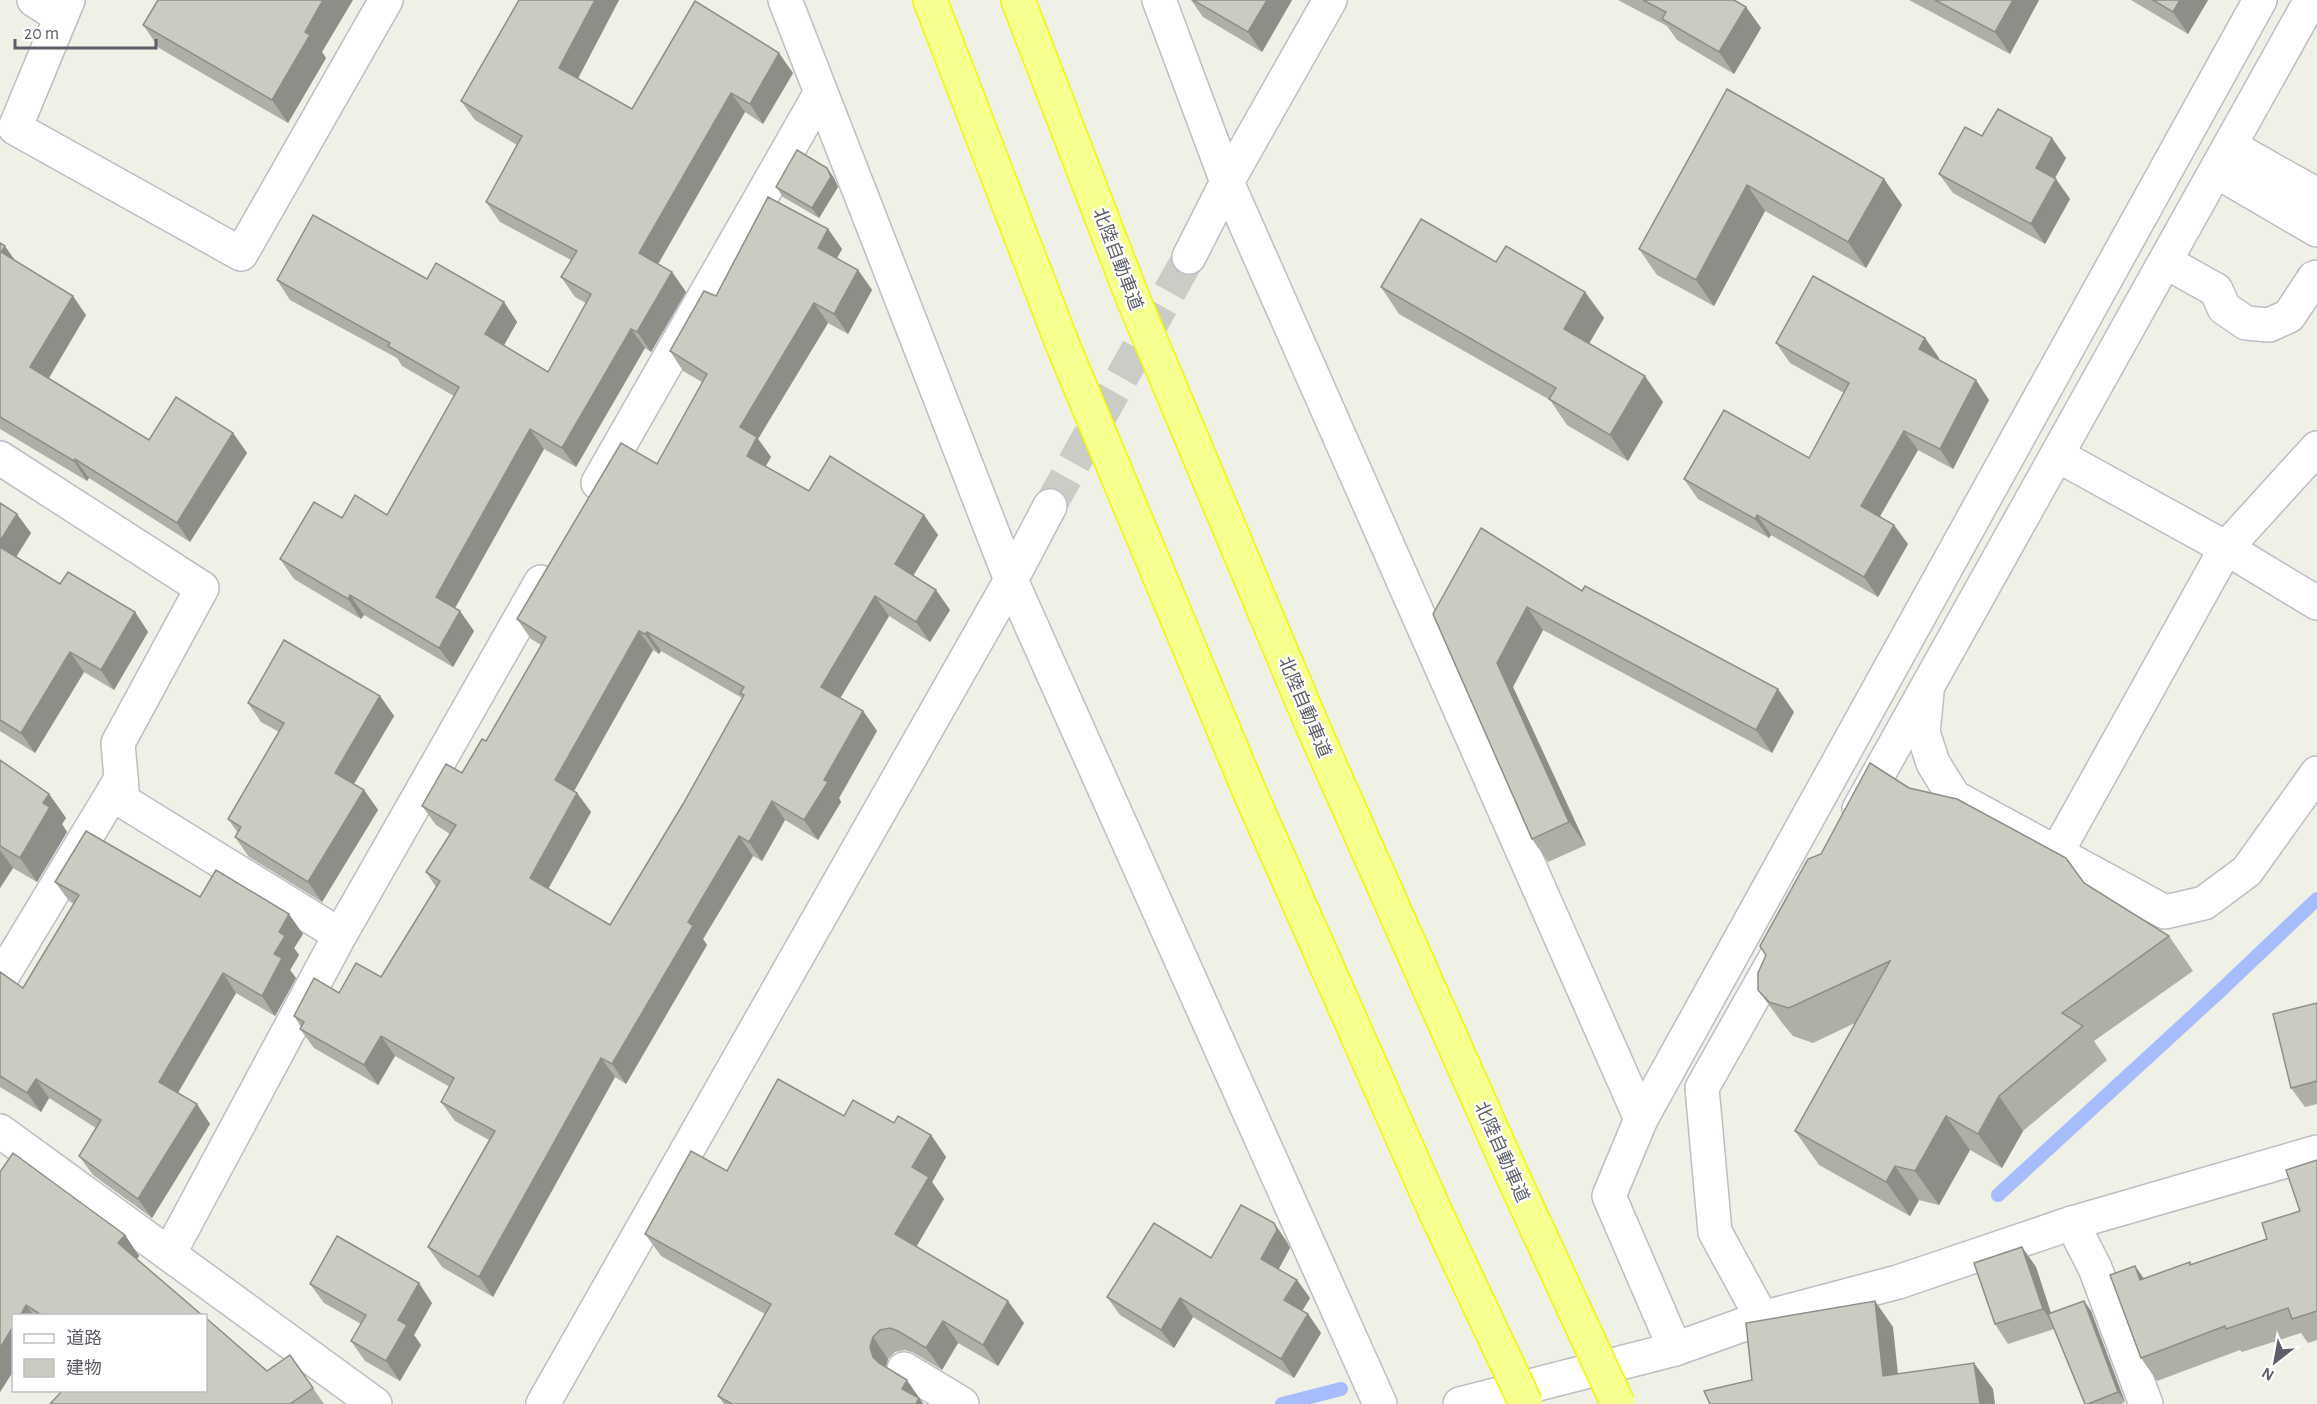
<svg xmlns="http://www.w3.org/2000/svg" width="2317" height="1404" viewBox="0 0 2317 1404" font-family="'Alegreya Sans','Noto Sans JP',sans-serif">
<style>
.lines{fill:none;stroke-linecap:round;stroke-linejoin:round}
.stream{stroke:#a7bcff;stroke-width:14}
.minor-tunnel{stroke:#caccc6;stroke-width:33;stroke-dasharray:33 16;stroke-linecap:butt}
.minor-casing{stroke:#bdbdc5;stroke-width:36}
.highway-casing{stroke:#f3f600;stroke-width:36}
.minor{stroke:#fff;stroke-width:33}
.highway{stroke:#f7ff8e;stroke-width:33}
.highway-bridge-casing{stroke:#f3f600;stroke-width:36;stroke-linecap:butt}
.highway-bridge{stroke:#f7ff8e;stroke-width:33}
.wall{fill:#afafa7;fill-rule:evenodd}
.shaded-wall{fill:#8e8e88}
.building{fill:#cbcbc2;stroke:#8e8e88;stroke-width:1.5;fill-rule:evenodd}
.labels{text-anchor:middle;stroke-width:4.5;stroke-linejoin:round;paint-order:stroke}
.street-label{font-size:18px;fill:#5d5e67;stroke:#fff}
</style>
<rect width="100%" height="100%" fill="#eff0e6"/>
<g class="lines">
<g class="stream">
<path d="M1998,1195l221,-203 98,-93"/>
<path d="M1282,1404l59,-15"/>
</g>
<path class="minor-tunnel" d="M1050,506l139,-249"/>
<g class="minor-casing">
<g id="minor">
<path d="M34,0l27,17"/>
<path d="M68,0l-53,128 226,126 145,-254"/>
<path d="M785,0l226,580 369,824"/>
<path d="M1159,0l68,182 414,937 -32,77 66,153"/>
<path d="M2230,146l87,49"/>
<path d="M2216,171l101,59"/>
<path d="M1189,257l38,-75 103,-182"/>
<path d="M2166,262l50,28 8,18 22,15 23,2 20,-9 25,-38 3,-1"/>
<path d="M2057,455l169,93 91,55"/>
<path d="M0,458l202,130 -84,155 5,58 217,134"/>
<path d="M598,483l222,-389"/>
<path d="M1927,693l-4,39 10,31 21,34 211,115 39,-9 43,-32 70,-98"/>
<path d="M1859,809l452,-809"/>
<path d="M2057,852l169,-304 91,-100"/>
<path d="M0,980l121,-201"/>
<path d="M1641,1119l619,-1119"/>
<path d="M0,1131l375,273"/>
<path d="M2072,1223l23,45 51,136"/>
<path d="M169,1254l171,-319 201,-353"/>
<path d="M1762,1318l-47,-86 -13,-144 79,-140"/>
<path d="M904,1369l58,35"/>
<path d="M543,1404l468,-824 39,-74"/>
<path d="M1460,1404l215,-55 87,-31 136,-36 174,-59 245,-71"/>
</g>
</g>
<g class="highway-casing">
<g id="highway">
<path d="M930,0l134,348 187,447 184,416"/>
<path d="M1018,0l114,296 181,431 196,441"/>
</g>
</g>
<use href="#minor" class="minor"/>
<use href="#highway" class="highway"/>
<g class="highway-bridge-casing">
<g id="highway-bridge">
<path d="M1509,1168l109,236"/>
<path d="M1435,1211l91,193"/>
</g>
</g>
<use href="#highway-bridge" class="highway-bridge"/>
</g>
<g class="wall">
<path d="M519,0h100l-41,78 54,31 161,-36 -30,51 -18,-12 -87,152 14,8 14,20 -35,60 -6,-4 -69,119 -32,-18 -89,159 19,23 -21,36 -89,-52 -3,4 -67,-40 -14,-20 62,-41 45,-3 67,-119 -52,-30 -5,-8 -107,-58 -13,-20 150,-1 77,23 13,20 -13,23 44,27 38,-69 -11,-6 -14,-20 10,-17 -71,-38 -14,-20 31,-57 -42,-25 -14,-19z"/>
<path d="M1191,0h101l-30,52 -59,-35z"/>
<path d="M1618,0h116l12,7 15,21 -27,46 -57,-34 -10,-14z"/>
<path d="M1909,0h130l-29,54z"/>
<path d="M2131,0h77l-20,34z"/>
<path d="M143,25l179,27 4,6 -38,65 -129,-75z"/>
<path d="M1727,89l157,90 18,26 -36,63 -101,-57 -51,95 -57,-31 -18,-26z"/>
<path d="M1982,136l84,22 -11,20 15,21 -25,45 -92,-51 -14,-19z"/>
<path d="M827,168l7,10 4,9 -19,31 -36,-21 -7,-10z"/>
<path d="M828,229l14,20 -5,9 21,12 14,20 -24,44 -20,-11 -70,116 13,18 -6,10 44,24 115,24 14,20 -25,41 23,14 14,20 -20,32 -41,-26 -49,82 23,13 14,20 -38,67 2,4 -23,38 -33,-20 -23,41 -9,-5 -50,83 4,6 -81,139 -11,-7 -122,220 -51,-30 -14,-20 61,-107 -34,-19 -14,-19 9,-15 -55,-31 -17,29 -64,-37 -14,-19 1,-2 -7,-11 45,-23 42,-16 55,-90 -10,-15 24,-38 -14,-9 -14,-19 40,-33 24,-32 55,-96 -10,-6 -14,-20 140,-155 45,-82 -19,-11 -13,-20 46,-55zM653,650l6,4 2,-3 81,47 -59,106 -73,121 -62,-36 43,-77 -14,-19 -3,-2z"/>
<path d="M0,243l16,18 70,54 -37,63 100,62 84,-7 14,20 -57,89 -101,-64 -2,3 -87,-52z"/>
<path d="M1496,262l89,30 19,26 -15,26 74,58 -35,59 -61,-36 -17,-25 -151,-86 -18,-27z"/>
<path d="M1925,338l14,20 -1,2 51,40 -36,69 -35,-19 -38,66 28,28 -30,53 -107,-62 -2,3 -71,-39 -14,-20 125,-21 35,-65 -54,-30 -14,-20z"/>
<path d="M0,503l31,30 -15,24 44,27 75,28 13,20 -34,58 -30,-18 -49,81 -35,-22z"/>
<path d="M1582,591l212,121 -22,41 -229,-123 -30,57 73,158 -38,17 -16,-23 -99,-225z"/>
<path d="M380,696l14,20 -40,68 10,6 14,20 -56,92 -73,-45 -14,-20 3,-4 -10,-14 51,-87 -18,-10 -13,-19z"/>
<path d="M0,760l49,34 17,24 -4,6 5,8 -30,50 -24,-14 -13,20z"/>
<path d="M1909,788l175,95 85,53 24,35 -99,70 13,19 -84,71 -21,37 -32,-18 -31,55 -20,-5 -9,16 -91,-51 -24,-34 60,-108 -42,20 -20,-7 -10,-12 -25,-34 63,-136z"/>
<path d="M55,882l145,15 103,37 -9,14 5,7 -9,15 6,8 -21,38 -39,-23 -58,100 32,31 -58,94 -59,-43 -14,-19 17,-28 -47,-30 -8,14 -41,-25v-115l23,16 51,-84 -5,-3z"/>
<path d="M2317,1003v101l-12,3 -14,-19z"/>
<path d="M844,1116l50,7 37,12 15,22 -14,25 12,17 -28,48 108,76 -26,43 -40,-23 -16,27 -28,-17 -9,-3 -10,2 -7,7 -2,8 36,35 1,2h-199l-6,-8 47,-82 -104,-58 -16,-22 82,-63z"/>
<path d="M2317,1160v180l-9,3 -7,-10 -59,19 -2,-2 -83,31 -16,-23 -6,-92 9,13 46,-17 1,3 76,-26 33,-28z"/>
<path d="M0,1172l125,63 14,21 -2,3 66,57h-189v54l-14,22z"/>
<path d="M1274,1223l13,19 3,6 -12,21 19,11 13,18 -8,13 6,3 13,19 -27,45 -101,-61 -19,31 -54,-33 -13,-18 104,-39z"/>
<path d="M2022,1247l14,20 15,46 33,-12 7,10 34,91 -4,2h-36l-31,-75 -46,15 -13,-20z"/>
<path d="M310,1284l122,19 -18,32 7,10 -21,36 -35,-20 -14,-20 10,-17 -37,-21z"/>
<path d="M290,1355l34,49h-274l217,-33z"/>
</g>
<g class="shaded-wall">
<path d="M323,0h30l-31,52 4,6 -38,65 -16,-23 33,-68z"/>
<path d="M595,0h24l-46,88 -14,-20z"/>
<path d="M1267,0h25l-30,52 -14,-20z"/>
<path d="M2013,0h26l-29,54 -15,-22z"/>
<path d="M2180,0h28l-20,34 -15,-22z"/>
<path d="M1746,7l15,21 -27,46 -15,-22z"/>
<path d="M779,53l14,20 -30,51 -13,-20z"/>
<path d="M731,93l14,19 -92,161 -14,-20z"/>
<path d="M2052,138l14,20 -16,29 -14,-19z"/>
<path d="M827,168l7,10 4,9 -19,31 -7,-10z"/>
<path d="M1884,179l18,26 -36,63 -18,-26z"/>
<path d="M2056,179l14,20 -25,45 -14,-20z"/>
<path d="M1747,185l18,26 -51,95 -18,-26z"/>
<path d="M828,229l14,20 -10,18 -14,-19z"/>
<path d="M5,246l13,19 -17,-13z"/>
<path d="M858,270l14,20 -24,44 -14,-20z"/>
<path d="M672,272l14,20 -35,60 -14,-20z"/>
<path d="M1585,292l19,26 -22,37 -18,-26z"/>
<path d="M73,296l13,19 -42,71 -14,-19z"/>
<path d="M504,302l13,20 -18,32 -14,-20z"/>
<path d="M814,303l14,20 -70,116 13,18 -11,19 -13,-20 -7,-29z"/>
<path d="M631,329l14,19 -69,119 -14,-19z"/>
<path d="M1925,338l14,20 -6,11 -14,-20z"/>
<path d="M1645,376l18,26 -35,59 -18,-26z"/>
<path d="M1976,380l13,20 -36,69 -13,-20z"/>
<path d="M530,429l14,20 -94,168 -14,-20z"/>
<path d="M1904,431l14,19 -43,75 -14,-19z"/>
<path d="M233,433l14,20 -57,89 -13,-19z"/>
<path d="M75,459l14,19 -2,3 -13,-20z"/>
<path d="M17,514l14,19 -20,32 -11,-15v-9z"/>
<path d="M924,515l14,20 -30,49 -13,-20z"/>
<path d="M1757,515l14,20 -2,3 -14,-19z"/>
<path d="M1894,525l14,19 -30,53 -14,-20z"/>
<path d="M936,590l14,20 -20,32 -14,-20z"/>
<path d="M350,595l14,20 -3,4 -13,-20z"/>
<path d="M875,596l14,20 -54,91 -14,-20z"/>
<path d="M1527,607l16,23 -30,57 73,158 -17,-23 -72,-159z"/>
<path d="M460,611l14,20 -21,36 -14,-19z"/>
<path d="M135,612l13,20 -34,58 -13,-20z"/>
<path d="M639,631l14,19 -84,150 -14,-20z"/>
<path d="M647,632l14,19 -2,3 -14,-20z"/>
<path d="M70,652l14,20 -49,81 -14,-20z"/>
<path d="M1778,689l16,23 -22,41 -16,-23z"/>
<path d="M380,696l14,20 -45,76 -14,-19z"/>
<path d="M863,711l14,20 -38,67 2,4 -23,38 -14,-20 20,-40z"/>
<path d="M364,790l14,20 -56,92 -14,-20z"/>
<path d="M577,793l14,19 -48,86 -13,-20z"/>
<path d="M49,794l17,24 -4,6 5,8 -30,50 -17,-24 23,-55z"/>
<path d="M772,801l13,19 -23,41 -13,-19z"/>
<path d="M739,836l14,20 -50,83 4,6 -81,139 -14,-20 76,-142z"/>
<path d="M0,850l13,18 -13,20z"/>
<path d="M289,914l14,20 -9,14 5,7 -9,15 6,8 -21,38 -13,-20 12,-42 5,-22z"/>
<path d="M223,973l13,20 -63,108 -14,-19z"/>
<path d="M381,1036l14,20 -17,29 -14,-20z"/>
<path d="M601,1058l14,19 -122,220 -14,-20z"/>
<path d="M36,1079l13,19 -8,14 -14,-19z"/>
<path d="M1999,1096l24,35 -21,37 -24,-34z"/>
<path d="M197,1104l13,20 -58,94 -14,-19z"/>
<path d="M1946,1116l24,34 -31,55 -24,-34z"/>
<path d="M931,1135l15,22 -14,25 12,17 -33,57 -16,-22 17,-67z"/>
<path d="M1895,1166l24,34 -9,16 -24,-34z"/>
<path d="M1274,1223l13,19 3,6 -16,30 -13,-19z"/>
<path d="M125,1235l14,21 -6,8 -15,-21z"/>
<path d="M2022,1247l14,20 20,62 -13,-20z"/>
<path d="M2135,1266l17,24 -12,-10z"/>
<path d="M1297,1280l13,18 -13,21 -13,-19z"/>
<path d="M419,1283l13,20 -18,32 7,10 -21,36 -14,-20 12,-41z"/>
<path d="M1180,1298l13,19 -19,31 -13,-18z"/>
<path d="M1008,1301l16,22 -26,43 -15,-21z"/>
<path d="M1875,1301l18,26 8,76 -18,-27z"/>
<path d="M2084,1301l7,10 34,91 -7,-10z"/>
<path d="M26,1305l8,11h-14z"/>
<path d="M1308,1314l13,19 -27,45 -13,-19z"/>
<path d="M943,1321l15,22 -16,27 -16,-22z"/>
<path d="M14,1325v45l-14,22v-44z"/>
<path d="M873,1337l15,22 -3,10 -12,-12 -3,-10z"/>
<path d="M1974,1363l19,26 2,15h-15z"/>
<path d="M907,1380l15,22 1,2h-10l-11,-15z"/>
</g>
<g class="building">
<path d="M158,0h165l-18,32 5,3 -38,65 -129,-75z"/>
<path d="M519,0h76l-36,68 73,41 63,-108 84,52 -29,51 -19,-11 -92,160 33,19 -35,60 -6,-3 -69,119 -32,-19 -94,168 24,14 -21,37 -89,-53 -2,4 -68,-40 34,-57 28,16 13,-23 32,20 72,-128 -71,-41 2,-3 -113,-63 36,-65 114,64 9,-16 68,39 -19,32 63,38 43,-78 -30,-17 16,-26 -91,-49 36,-66 -61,-35z"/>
<path d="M1193,0h74l-19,32z"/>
<path d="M1643,0h91l12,7 -27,45 -57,-33 4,-7z"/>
<path d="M1935,0h78l-18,32z"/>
<path d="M2153,0h27l-7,12z"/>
<path d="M1727,89l157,90 -36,63 -101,-57 -51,95 -57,-31z"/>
<path d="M1998,109l54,29 -16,30 20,11 -25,45 -92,-50 26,-47 17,9z"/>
<path d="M797,150l30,18 4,9 -19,31 -36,-21z"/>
<path d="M768,197l60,32 -10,19 40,22 -24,44 -20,-11 -74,124 17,10 -10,19 62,35 21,-35 94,59 -29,49 41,26 -20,32 -41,-26 -54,91 42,24 -39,69 4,2 -24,38 -32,-19 -23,41 -10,-6 -51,86 5,4 -81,138 -11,-6 -122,219 -51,-30 67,-116 -54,-29 13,-24 -73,-42 -17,29 -64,-36 4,-7 -10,-6 20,-38 25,15 17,-30 25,14 59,-96 -14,-9 30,-47 -34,-19 24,-42 16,9 20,-34 4,2 60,-104 -29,-18 104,-176 36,21 50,-90 -37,-23 34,-60 12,5zM639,631l6,3 2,-2 97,55 -4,6 4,2 -61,109 -73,121 -80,-47 47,-85 -22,-13z"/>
<path d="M1421,219l75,43 10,-16 79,46 -21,37 81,47 -35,59 -61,-36 7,-11 -175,-101z"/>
<path d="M0,243l5,3 -4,6 72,44 -43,71 119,73 27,-43 57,36 -56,90 -102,-64 -1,2 -74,-44z"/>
<path d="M1813,276l112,62 -6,11 57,31 -36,69 -36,-18 -43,75 33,19 -30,52 -107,-62 -2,4 -71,-40 40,-69 85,48 40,-75 -73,-40z"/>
<path d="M0,503l17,11 -17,27z"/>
<path d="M1481,528l101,63 3,-5 193,103 -22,41 -229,-123 -30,56 72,159 -37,17 -99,-225z"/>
<path d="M0,547l60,37 8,-12 67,40 -34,58 -31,-18 -49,81 -21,-13z"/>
<path d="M284,640l96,56 -45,77 29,17 -56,92 -73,-45 6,-10 -13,-8 56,-96 -36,-20z"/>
<path d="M0,760l49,34 -6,9 7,4 -30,51 -20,-12z"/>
<path d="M1870,763l39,25 48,11 109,59 18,25 85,53 -107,77 21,13 -84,70 -21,38 -32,-18 -31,55 -20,-5 -9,16 -91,-51 95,-170 -101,47 -20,-6 -11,-12v-17l8,-18 -6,-9 48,-87 13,-5z"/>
<path d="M86,831l114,66 16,-27 73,44 -10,18 6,4 -11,18 8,4 -20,38 -39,-23 -64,109 38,22 -59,95 -59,-43 22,-36 -65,-41 -9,14 -27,-17v-104l23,16 56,-93 -24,-13z"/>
<path d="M2317,1003v78l-26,7 -18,-74z"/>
<path d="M778,1079l66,37 9,-16 41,23 4,-7 33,19 -19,32 17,10 -34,57 113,67 -25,44 -40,-24 -17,27 -28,-17 -8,-3 -10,2 -7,7 -3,10 3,10 6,6 28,17 -5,9 17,9 -3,6h-184l-14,-8 53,-92 -126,-70 46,-83 36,20z"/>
<path d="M13,1153l112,82 -7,8 85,73h-160l-17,-11 -6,11h-6v9l-14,23v-176z"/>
<path d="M2317,1160v151l-25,8 -4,-11 -62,21 -1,-3 -84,32 -31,-83 25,-9 5,14 50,-18v3l77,-26 -5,-16 38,-12 -14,-41z"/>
<path d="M1241,1205l33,18 3,7 -16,29 36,21 -13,20 24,14 -27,45 -101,-61 -19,32 -54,-33 47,-74 57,35z"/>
<path d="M337,1236l82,47 -21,37 9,5 -21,36 -35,-20 15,-26 -56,-31z"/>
<path d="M2022,1247l21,62 -48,15 -21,-61z"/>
<path d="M1875,1301l8,75 91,-13 6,41h-270l-6,-13 48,-11 -6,-57z"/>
<path d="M2084,1301l34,91 -30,12h-3l-37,-90z"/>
<path d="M206,1318l61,53 23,-16 23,33 -23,16h-240l13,-14h143z"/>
</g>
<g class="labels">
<g class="street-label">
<text transform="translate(1118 259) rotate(69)" y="6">北陸自動車道</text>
<text transform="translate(1305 707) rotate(67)" y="6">北陸自動車道</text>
<text transform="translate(1502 1152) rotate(66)" y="6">北陸自動車道</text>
</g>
</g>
<rect x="12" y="1314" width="195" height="78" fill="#ffffff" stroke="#bebfc2" stroke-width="1.5"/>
<rect x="24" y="1334" width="30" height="9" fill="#ffffff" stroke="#bebfc2" stroke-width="1.5"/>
<text x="66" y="1344" font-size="18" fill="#5d5e67">道路</text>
<rect x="24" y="1359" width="30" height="18" fill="#cbcbc2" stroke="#bebfc2" stroke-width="1.5"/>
<text x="66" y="1374" font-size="18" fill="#5d5e67">建物</text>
<g transform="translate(2275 1362) rotate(211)" stroke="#ffffff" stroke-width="4.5" paint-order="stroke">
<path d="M0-4.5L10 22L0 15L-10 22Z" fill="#5d5e67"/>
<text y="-9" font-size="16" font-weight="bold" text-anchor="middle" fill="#5d5e67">N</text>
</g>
<path d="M15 39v9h141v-9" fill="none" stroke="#5d5e67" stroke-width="3"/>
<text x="24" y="39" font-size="18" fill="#5d5e67" stroke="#ffffff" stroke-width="4.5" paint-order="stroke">20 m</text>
</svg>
